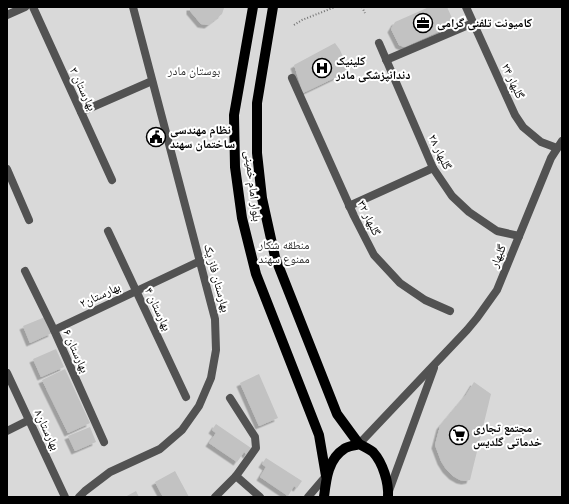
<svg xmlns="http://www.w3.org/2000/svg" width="569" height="504" viewBox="0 0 569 504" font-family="'Noto Sans','Noto Naskh Arabic',sans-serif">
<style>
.green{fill:#d9d9d9}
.building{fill:#c2c2c2;filter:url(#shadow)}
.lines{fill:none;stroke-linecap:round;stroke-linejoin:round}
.primary-casing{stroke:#dbdbdb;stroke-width:12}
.path{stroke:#747474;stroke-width:2;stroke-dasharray:1 2;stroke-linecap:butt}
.minor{stroke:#525252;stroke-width:8}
.tertiary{stroke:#525252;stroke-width:8}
.primary{stroke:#000;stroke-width:10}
.labels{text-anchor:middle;stroke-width:4;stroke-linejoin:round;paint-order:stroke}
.poi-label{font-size:12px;font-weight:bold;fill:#000;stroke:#fff;text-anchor:start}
.park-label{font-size:12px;fill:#303030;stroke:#fff}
.street-label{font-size:12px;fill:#000;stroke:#fff}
</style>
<defs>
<filter id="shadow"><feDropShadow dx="-3.5" dy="3.5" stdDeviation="0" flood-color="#0004"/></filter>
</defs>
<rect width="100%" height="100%" fill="#fff"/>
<rect class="green" x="7" y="7" width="555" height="490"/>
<g class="building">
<path d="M190,7h34v1l-2,6 -14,11 -7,-1 -11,-13z"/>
<path d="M429,7h18l5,11 -3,9 -45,20 -5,-2 -8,-16 4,-7z"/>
<path d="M335,43l5,7 9,21 -46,22 -9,-28z"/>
<path d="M45,317l7,16 -22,10 -7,-17z"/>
<path d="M56,349l8,18 -23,10 -8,-18z"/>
<path d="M65,369l25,54 -22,10 -26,-53z"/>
<path d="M259,374l19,44 -19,8 -19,-43z"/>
<path d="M474,382l17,12 -21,86 -5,1 -5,-1 -7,-4 -7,-7 -5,-8 -6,-16 5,-19 26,-31z"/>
<path d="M216,424l35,24 -4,7 -3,-3 -7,10 -28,-19 7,-10 -4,-3z"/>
<path d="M90,427l6,15 -21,9 -7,-15z"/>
<path d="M266,458l36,23 -5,7 -3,-2 -6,10 -28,-19 6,-10 -4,-3z"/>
<path d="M175,471l14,26h-26l-8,-15z"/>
<path d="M136,491l3,6h-14z"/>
</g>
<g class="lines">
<g class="primary-casing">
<g id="primary">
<path d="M253,7l-19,108 1,52 7,51 14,56 63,161 7,41"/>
<path d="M273,7l-16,96v50l5,45 13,59 62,157 22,30"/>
<path d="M324,497c2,-17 4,-38 20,-48 4,-3 10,-3 15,-5 4,2 10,5 14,8 10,11 16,31 15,45"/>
</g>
</g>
<g class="path">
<path d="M362,7l3,6"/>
<path d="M294,25l8,-5 33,-13"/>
</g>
<g class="minor">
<path d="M33,7l79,173"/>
<path d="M466,7l49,108 8,12 18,15 16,6"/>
<path d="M7,15l18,-8"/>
<path d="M379,43l54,125 19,28 17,16 28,19 22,5"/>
<path d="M386,60l87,-37"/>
<path d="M292,78l62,138 20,39 26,28 25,17 25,11"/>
<path d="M81,112l71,-31"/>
<path d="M7,169l22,51"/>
<path d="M349,206l84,-38"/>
<path d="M108,231l78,166"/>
<path d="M25,271l29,59 50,112"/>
<path d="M54,330l146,-69"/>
<path d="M7,373l58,124"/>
<path d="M7,431l22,-11"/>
<path d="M236,476l24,21"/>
<path d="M215,497l21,-21 20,-28 -1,-11 -25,-39"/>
</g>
<g class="tertiary">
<path d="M359,444l108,-114 10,-12 20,-28 54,-132 11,-17"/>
<path d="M389,491l45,-123"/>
<path d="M79,497l6,-6 25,-19 50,-23 22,-19 17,-24 12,-28 5,-28 -1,-31 -82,-312"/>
<path d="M308,497l18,-21"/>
</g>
<use href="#primary" class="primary"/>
</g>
<defs>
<g id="office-ring" transform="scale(1)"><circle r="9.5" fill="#fff" stroke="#000" stroke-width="1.5"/><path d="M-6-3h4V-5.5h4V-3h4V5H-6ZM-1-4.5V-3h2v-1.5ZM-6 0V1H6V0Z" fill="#000"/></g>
<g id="hospital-ring" transform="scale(1)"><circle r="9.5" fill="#fff" stroke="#000" stroke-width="1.5"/><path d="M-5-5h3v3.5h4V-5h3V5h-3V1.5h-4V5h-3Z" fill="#000"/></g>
<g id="civic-ring" transform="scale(1)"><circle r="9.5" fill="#fff" stroke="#000" stroke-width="1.5"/><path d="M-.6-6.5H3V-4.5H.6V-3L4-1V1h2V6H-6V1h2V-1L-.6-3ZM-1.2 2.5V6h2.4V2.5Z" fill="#000"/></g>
<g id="supermarket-ring" transform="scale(1)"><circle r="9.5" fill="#fff" stroke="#000" stroke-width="1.5"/><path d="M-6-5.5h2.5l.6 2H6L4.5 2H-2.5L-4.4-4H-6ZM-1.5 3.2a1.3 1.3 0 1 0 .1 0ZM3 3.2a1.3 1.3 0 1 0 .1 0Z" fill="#000"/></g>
</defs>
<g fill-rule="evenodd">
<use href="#office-ring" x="423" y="23"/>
<use href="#hospital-ring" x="322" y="68"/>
<use href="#civic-ring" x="156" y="137"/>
<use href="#supermarket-ring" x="459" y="435"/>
</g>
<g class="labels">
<g class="poi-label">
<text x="437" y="27">کامیونت تلفنی گرامی</text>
<text x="336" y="65">کلینیک<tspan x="336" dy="14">دندانپزشکی مادر</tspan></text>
<text x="170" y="134">نظام مهندسی<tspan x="170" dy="14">ساختمان سهند</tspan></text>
<text x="473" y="432">مجتمع تجاری<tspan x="473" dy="14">خدماتی گلدیس</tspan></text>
</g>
<g class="park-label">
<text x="194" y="75">بوستان مادر</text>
<text x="284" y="249">منطقه شکار<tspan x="284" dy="14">ممنوع سهند</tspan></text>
</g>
<g class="street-label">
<text transform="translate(513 81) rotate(65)" y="4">گلبهار ۲۴</text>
<text transform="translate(83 89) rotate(65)" y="4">بهارستان ۳</text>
<text transform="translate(440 152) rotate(64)" y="4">گلبهار ۲۸</text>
<text transform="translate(253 186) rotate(83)" y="4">بلوار امام خمینی</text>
<text transform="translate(369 218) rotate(64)" y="4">گلبهار ۳۲</text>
<text transform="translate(498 256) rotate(-68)" y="4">گلبهار</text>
<text transform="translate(217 278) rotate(75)" y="4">بهارستان فاز یک</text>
<text transform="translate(100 295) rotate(-25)" y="4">بهارستان۲</text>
<text transform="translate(158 309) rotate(65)" y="4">بهارستان ۴</text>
<text transform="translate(76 351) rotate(66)" y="4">بهارستان ۶</text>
<text transform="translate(47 430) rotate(65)" y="4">بهارستان۸</text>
</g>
</g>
<rect width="569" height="504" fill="none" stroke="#000000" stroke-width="16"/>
</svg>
